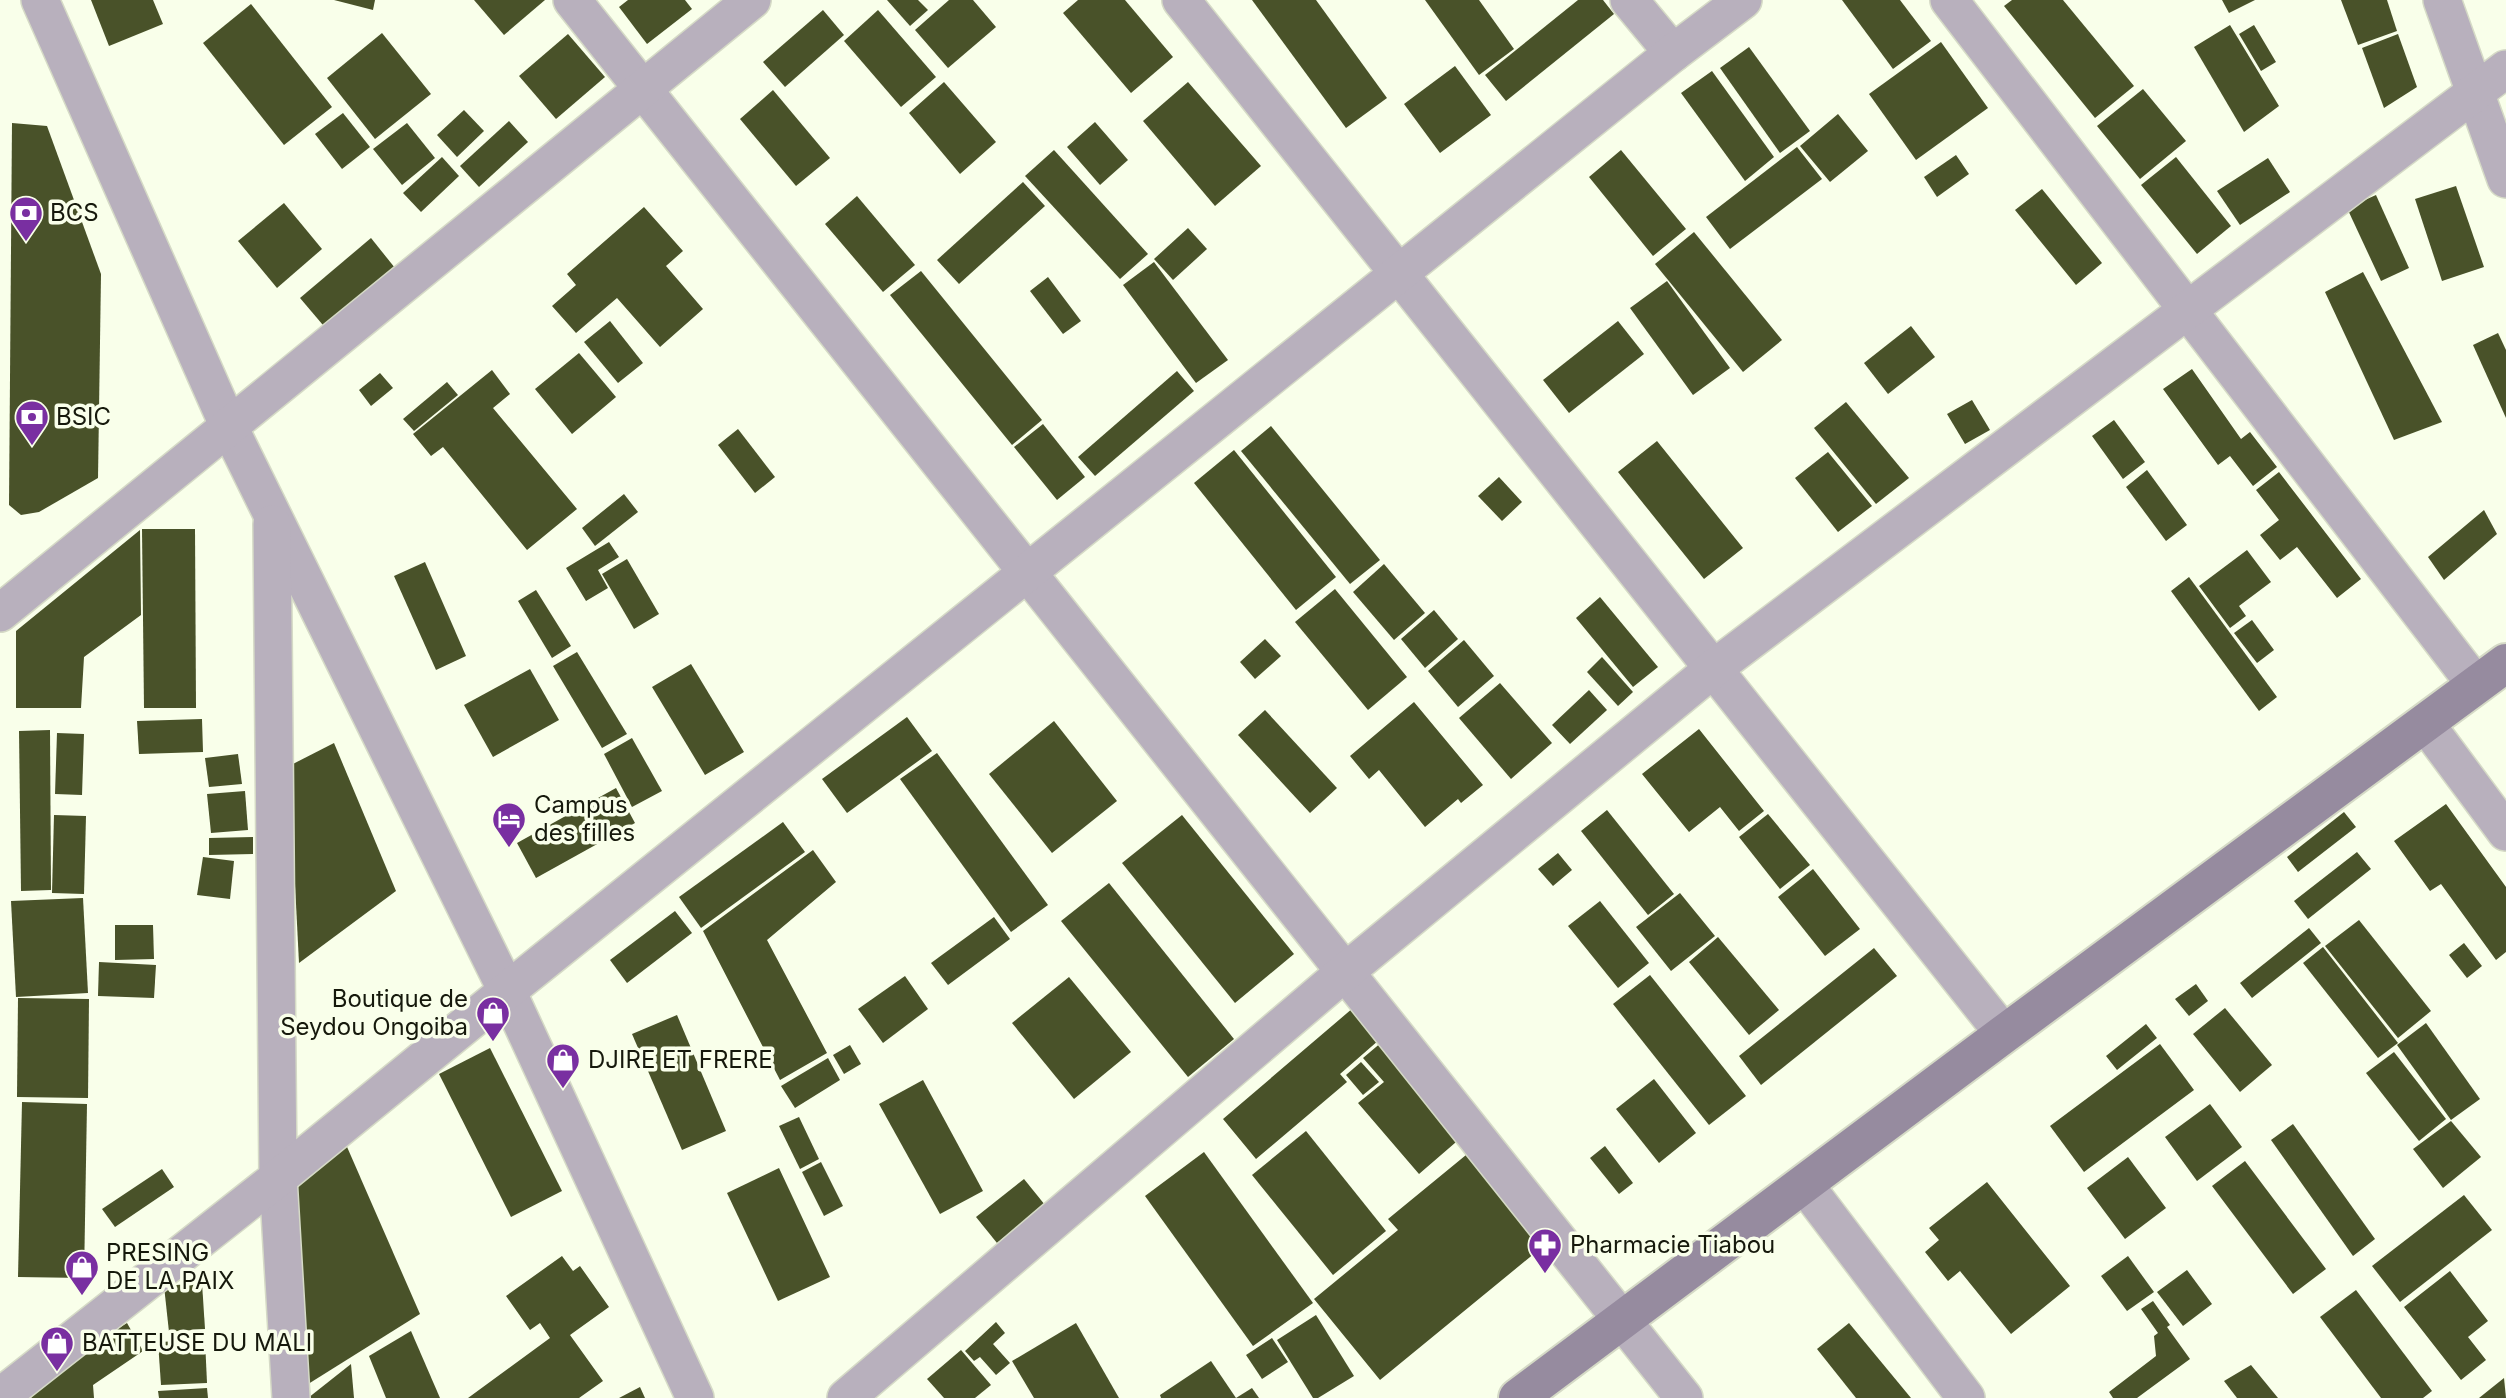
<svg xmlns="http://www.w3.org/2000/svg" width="2506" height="1398" viewBox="0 0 2506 1398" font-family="Inter,sans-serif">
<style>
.building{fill:#495229}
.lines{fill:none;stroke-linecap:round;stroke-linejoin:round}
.street-casing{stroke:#d5dac6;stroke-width:40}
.secondary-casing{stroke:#d5dac6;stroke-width:42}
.street{stroke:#b8b0bd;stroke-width:37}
.secondary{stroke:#968b9f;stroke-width:38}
.labels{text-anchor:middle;stroke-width:7;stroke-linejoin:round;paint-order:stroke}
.poi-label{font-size:24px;fill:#16190c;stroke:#f9ffea;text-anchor:start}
</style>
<rect width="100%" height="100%" fill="#f9ffea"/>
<g class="building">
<path d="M91,0h62l10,24 -54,22z"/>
<path d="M334,0h41l-2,10z"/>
<path d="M474,0h71l-41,35z"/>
<path d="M628,0h57l7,9 -45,35 -28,-37z"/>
<path d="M887,0h31l10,10 -18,16z"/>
<path d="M949,0h24l23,27 -48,41 -33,-38z"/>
<path d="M1078,0h47l48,57 -42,36 -68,-80z"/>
<path d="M1252,0h64l71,98 -41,30z"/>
<path d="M1425,0h54l35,49 -35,26z"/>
<path d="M1578,0h25l11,14 -108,87 -21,-26z"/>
<path d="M1842,0h58l31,41 -38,28z"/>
<path d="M2012,0h51l71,86 -39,32 -91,-112z"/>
<path d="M2222,0h33l-26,13z"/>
<path d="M2341,0h46l10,31 -39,14z"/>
<path d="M251,4l81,103 -48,38 -81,-102z"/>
<path d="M823,10l21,25 -59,52 -22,-25z"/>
<path d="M878,10l58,67 -35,30 -57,-66z"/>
<path d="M2230,25l49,81 -35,26 -50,-85z"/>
<path d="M2254,25l22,37 -15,9 -22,-37z"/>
<path d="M382,33l49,61 -56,45 -48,-61z"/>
<path d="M568,34l37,43 -49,42 -37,-43z"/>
<path d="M2398,34l19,53 -33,21 -22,-60z"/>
<path d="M1941,42l47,66 -72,52 -47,-66z"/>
<path d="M1749,47l61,84 -30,22 -60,-85z"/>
<path d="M1455,66l36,49 -51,38 -36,-49z"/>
<path d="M1712,71l62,86 -29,24 -64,-88z"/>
<path d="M944,82l52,60 -36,32 -51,-61z"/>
<path d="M1188,82l73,84 -46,40 -72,-85z"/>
<path d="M2143,89l43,52 -46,38 -43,-53z"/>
<path d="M773,90l57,68 -34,28 -56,-67z"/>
<path d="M464,110l20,21 -27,26 -20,-22z"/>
<path d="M343,113l27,34 -28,22 -27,-35z"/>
<path d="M1838,114l30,37 -38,31 -30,-36z"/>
<path d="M509,121l19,21 -49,45 -19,-21z"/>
<path d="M1095,122l33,38 -28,25 -33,-38z"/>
<path d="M12,123l35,3 54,148 -3,204 -59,34 -18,3 -12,-10z"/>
<path d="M407,123l28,35 -33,27 -29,-36z"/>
<path d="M1797,147l25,32 -92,70 -24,-32z"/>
<path d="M1054,150l94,104 -28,25 -95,-103z"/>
<path d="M1621,150l65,79 -33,27 -64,-79z"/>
<path d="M1956,155l13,19 -32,23 -13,-20z"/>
<path d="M442,157l17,19 -38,36 -18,-19z"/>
<path d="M2176,157l55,69 -34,28 -56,-69z"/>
<path d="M2268,158l22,34 -50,33 -23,-34z"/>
<path d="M1023,182l22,24 -86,78 -22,-24z"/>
<path d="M2456,186l28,81 -42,14 -27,-82z"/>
<path d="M2042,189l60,74 -26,22 -61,-75z"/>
<path d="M2376,195l33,73 -28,13 -34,-73z"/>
<path d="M857,196l58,69 -32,27 -58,-68z"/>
<path d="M284,203l38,46 -45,39 -39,-47z"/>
<path d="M644,207l39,44 -17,15 37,43 -43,38 -43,-49 -41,35 -24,-27 24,-21 -9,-11z"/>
<path d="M1188,228l19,21 -34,31 -19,-21z"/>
<path d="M1694,232l88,108 -39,32 -88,-108z"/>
<path d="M371,238l28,35 -71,58 -28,-33z"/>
<path d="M1154,262l74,98 -32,23 -73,-98z"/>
<path d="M921,271l121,149 -30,25 -122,-150z"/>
<path d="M2363,272l79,150 -48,18 -69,-148z"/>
<path d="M1048,277l33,44 -18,13 -33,-43z"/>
<path d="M1667,281l63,87 -37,27 -63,-87z"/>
<path d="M610,321l33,42 -25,20 -34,-41z"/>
<path d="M1618,321l26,33 -75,59 -26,-33z"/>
<path d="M1911,326l24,31 -47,37 -24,-31z"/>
<path d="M2498,333l8,17v68l-33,-73z"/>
<path d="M579,353l37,44 -44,37 -37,-45z"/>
<path d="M2192,369l49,70 9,-7 27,35 -24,19 -23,-30 -12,9 -55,-76z"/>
<path d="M492,370l18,24 -17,14 84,101 -50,41 -84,-103 -12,9 -18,-22z"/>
<path d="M1177,371l17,20 -99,85 -17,-19z"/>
<path d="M380,373l13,15 -22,18 -12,-16z"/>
<path d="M447,382l11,13 -44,36 -11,-12z"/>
<path d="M1972,400l18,30 -25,14 -18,-30z"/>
<path d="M1846,402l63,76 -33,26 -62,-76z"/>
<path d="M2114,420l31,42 -22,17 -31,-43z"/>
<path d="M1043,424l42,53 -28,23 -43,-53z"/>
<path d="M1271,426l109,134 -30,24 -109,-133z"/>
<path d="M738,429l37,48 -20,16 -37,-48z"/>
<path d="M1657,441l86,107 -39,31 -86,-107z"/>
<path d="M1234,450l102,127 -40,33 -102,-127z"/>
<path d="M1828,452l44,54 -34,26 -43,-54z"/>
<path d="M2147,470l40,55 -21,16 -40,-54z"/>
<path d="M2279,472l82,107 -24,19 -40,-51 -17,13 -20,-25 19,-15 -23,-30z"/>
<path d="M1499,477l23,25 -20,19 -24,-25z"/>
<path d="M624,494l14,18 -43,34 -13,-18z"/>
<path d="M2484,510l13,24 -53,46 -16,-23z"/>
<path d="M142,529h53l1,179h-52z"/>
<path d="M140,530l1,85 -57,42 -3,51h-65v-77z"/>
<path d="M609,542l10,15 -21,13 10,18 -22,13 -20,-33z"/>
<path d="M2247,550l24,32 -32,24 7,10 -16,12 -31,-42z"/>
<path d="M627,559l32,55 -25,15 -32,-55z"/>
<path d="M425,562l41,94 -30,14 -42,-94z"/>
<path d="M1384,564l41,49 -31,27 -41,-48z"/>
<path d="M2189,577l88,120 -18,14 -88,-120z"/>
<path d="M1335,589l72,88 -39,33 -73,-88z"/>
<path d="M536,590l35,56 -19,12 -34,-57z"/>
<path d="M1600,597l58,70 -25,20 -57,-69z"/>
<path d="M1434,610l24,29 -33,29 -24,-29z"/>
<path d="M2252,620l22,30 -17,13 -23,-30z"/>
<path d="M1265,639l16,17 -26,23 -15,-17z"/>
<path d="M1464,640l30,36 -36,31 -30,-36z"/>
<path d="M577,652l50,82 -25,14 -49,-82z"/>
<path d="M1602,657l31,35 -15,14 -31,-34z"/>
<path d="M691,664l53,88 -39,23 -53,-88z"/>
<path d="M530,669l29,51 -66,37 -29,-52z"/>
<path d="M1500,683l52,60 -41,36 -52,-61z"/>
<path d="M1589,690l18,20 -37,34 -18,-19z"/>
<path d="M1414,702l69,83 -22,18 -3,-4 -33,28 -46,-57 -10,9 -19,-23z"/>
<path d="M1265,710l72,78 -27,25 -72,-78z"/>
<path d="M907,717l25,34 -85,62 -25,-34z"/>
<path d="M202,719l1,33 -64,2 -2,-33z"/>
<path d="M1054,721l63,80 -65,52 -63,-79z"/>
<path d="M1699,729l65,82 -25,20 -19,-24 -31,25 -47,-58z"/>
<path d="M50,730l1,160 -30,1 -2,-160z"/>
<path d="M57,733l27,1 -2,61 -27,-1z"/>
<path d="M632,738l30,53 -30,16 -28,-53z"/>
<path d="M334,743l62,148 -97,72 -10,-197z"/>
<path d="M937,753l111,152 -37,27 -111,-153z"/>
<path d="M238,754l4,30 -33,3 -4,-29z"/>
<path d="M616,788l19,35 -99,55 -19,-35z"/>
<path d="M245,791l3,39 -37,3 -4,-39z"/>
<path d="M2446,804l60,83v65l-10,8 -55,-76 -11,7 -36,-50z"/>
<path d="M1607,810l67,84 -26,21 -67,-84z"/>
<path d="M2344,812l12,15 -58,45 -11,-15z"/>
<path d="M1768,814l42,51 -30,24 -41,-52z"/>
<path d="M54,815l32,1 -2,78 -32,-1z"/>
<path d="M1182,815l112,139 -59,49 -113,-140z"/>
<path d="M783,822l22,30 -104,76 -22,-31z"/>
<path d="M253,837v17l-44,1v-17z"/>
<path d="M813,850l23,32 -69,58 60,113 -47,27 -77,-149z"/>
<path d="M2357,852l14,17 -63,50 -14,-18z"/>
<path d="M1558,853l14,17 -19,16 -15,-17z"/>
<path d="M203,857l31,4 -4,38 -33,-4z"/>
<path d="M1813,869l47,60 -35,27 -47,-59z"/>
<path d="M1109,883l125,156 -46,38 -127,-156z"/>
<path d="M1680,893l35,43 -44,35 -35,-44z"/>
<path d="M83,898l5,95 -72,4 -5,-96z"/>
<path d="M1600,901l49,62 -31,25 -50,-62z"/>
<path d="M675,911l17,22 -65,50 -17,-23z"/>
<path d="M994,917l16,22 -62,46 -17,-22z"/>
<path d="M2359,920l72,91 -33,27 -73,-92z"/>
<path d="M115,925h38l1,34 -39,1z"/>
<path d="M2309,928l12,15 -69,55 -12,-15z"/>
<path d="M1718,937l61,73 -30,25 -60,-73z"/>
<path d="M2464,943l18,23 -15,12 -18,-23z"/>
<path d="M2323,947l75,96 -20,15 -75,-95z"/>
<path d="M1874,948l23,28 -136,109 -22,-29z"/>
<path d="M99,962l57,3 -2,33 -56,-2z"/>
<path d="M1650,975l96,121 -37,29 -96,-121z"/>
<path d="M905,976l23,33 -45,34 -25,-34z"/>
<path d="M1069,977l62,75 -57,47 -62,-76z"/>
<path d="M2196,984l12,17 -19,15 -14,-17z"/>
<path d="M18,998l71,1 -1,99 -71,-1z"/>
<path d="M1360,1002l27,31 -47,41 7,8 -91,77 -33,-40z"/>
<path d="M2225,1008l47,57 -32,27 -47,-58z"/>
<path d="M677,1015l49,116 -44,19 -50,-116z"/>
<path d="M2426,1023l54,76 -29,21 -54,-75z"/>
<path d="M2146,1024l11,14 -40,32 -11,-14z"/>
<path d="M1389,1036l81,94 -51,44 -61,-71 26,-21 -21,-24z"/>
<path d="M2160,1044l34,46 -110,82 -34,-46z"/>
<path d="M850,1045l11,19 -17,10 -11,-19z"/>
<path d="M490,1048l72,143 -51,26 -72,-143z"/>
<path d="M2394,1052l52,67 -27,22 -53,-68z"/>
<path d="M828,1058l12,22 -45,28 -14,-22z"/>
<path d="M1361,1062l18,20 -16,13 -17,-20z"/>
<path d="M1654,1079l42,54 -37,30 -43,-54z"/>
<path d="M923,1080l60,111 -43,23 -61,-110z"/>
<path d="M22,1102l65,2 -3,174 -66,-1z"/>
<path d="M2210,1104l32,43 -45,34 -32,-44z"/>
<path d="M799,1117l20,42 -19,10 -21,-43z"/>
<path d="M2451,1121l30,36 -38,31 -30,-39z"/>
<path d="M2293,1124l82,115 -22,17 -82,-116z"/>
<path d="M1306,1131l80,100 -53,44 -81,-100z"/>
<path d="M344,1140l76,174 -115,72 -10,-215z"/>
<path d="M1477,1146l75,93 -172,141 -66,-81 84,-69 -10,-11z"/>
<path d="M1605,1146l28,37 -14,11 -29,-36z"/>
<path d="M1204,1152l109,151 -60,43 -108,-150z"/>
<path d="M2128,1157l38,51 -41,31 -38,-51z"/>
<path d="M2245,1161l81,108 -33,25 -81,-108z"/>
<path d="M821,1162l22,44 -19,10 -22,-44z"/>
<path d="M779,1168l51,109 -52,24 -51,-108z"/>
<path d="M162,1169l12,18 -59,40 -13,-18z"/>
<path d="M1024,1179l21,26 -48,38 -21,-26z"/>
<path d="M1987,1182l83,104 -59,48 -51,-63 -12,10 -23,-29 14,-12 -10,-12z"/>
<path d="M2464,1195l28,35 -92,72 -28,-36z"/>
<path d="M562,1256l11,15 7,-5 29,41 -39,28 33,46 -24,17h-111l82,-60 -10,-15 -10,7 -24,-34z"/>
<path d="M2128,1256l26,36 -27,19 -26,-35z"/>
<path d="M2187,1270l25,34 -29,22 -26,-34z"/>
<path d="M2450,1271l38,50 -20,16 18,23 -25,20 -57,-73z"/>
<path d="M202,1283l3,46 -36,3 -5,-46z"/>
<path d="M2356,1290l76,101 -9,7h-42l-61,-81z"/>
<path d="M2153,1301l17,24 -3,2 23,32 -53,39h-24l-4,-6 47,-36 -2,-20 4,-3 -17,-24z"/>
<path d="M1316,1315l38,61 -36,22h-5l-36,-58z"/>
<path d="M996,1322l9,11 -12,11 17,19 -14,12 -16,-18 -6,4 -9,-10z"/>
<path d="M127,1323l16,28 -50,34 1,13h-63l11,-22z"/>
<path d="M1076,1323l43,75h-85l-22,-37z"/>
<path d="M1849,1323l62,75h-55l-39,-49z"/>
<path d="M411,1331l29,67h-54l-17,-42z"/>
<path d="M1272,1338l16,24 -26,17 -16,-24z"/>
<path d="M205,1340l2,43 -46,2 -3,-43z"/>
<path d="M961,1350l30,35 -16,13h-31l-17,-19z"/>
<path d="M1211,1361l25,37h-75l-1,-3z"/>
<path d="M351,1364l3,34h-46z"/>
<path d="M2251,1365l27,33h-41l-13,-17z"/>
<path d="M2504,1378l2,20h-27z"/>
<path d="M640,1387l5,11h-26z"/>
<path d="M207,1388l1,10h-49l-1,-7z"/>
<path d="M1252,1388l7,10h-23z"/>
</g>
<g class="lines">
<g class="street-casing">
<g id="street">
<path d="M40,0l189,427 278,564 188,407"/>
<path d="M572,0l1112,1398"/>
<path d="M1181,0l823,1034"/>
<path d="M1629,0l44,53"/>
<path d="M1949,0l527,685"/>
<path d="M2442,0l64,179"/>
<path d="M272,524l6,654 13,220"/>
<path d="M0,613l752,-613"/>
<path d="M2425,723l81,109"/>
<path d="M1804,1184l162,214"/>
<path d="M0,1397l278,-219 229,-187 1166,-938 70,-53"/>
<path d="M846,1398l499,-426 368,-303 793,-600"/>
</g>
</g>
<g class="secondary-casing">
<path id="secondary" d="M1518,1398l486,-364 502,-371"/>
</g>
<use href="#street" class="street"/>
<use href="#secondary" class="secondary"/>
</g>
<defs>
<g id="bank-pin" transform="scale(1.75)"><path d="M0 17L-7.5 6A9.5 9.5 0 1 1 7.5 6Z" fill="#792fa1" stroke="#f9ffea"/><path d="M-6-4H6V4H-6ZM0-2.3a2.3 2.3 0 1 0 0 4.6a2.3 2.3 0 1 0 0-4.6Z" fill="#fff"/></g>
<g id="hotel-pin" transform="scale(1.75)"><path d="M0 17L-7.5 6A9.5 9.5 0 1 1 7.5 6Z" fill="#792fa1" stroke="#f9ffea"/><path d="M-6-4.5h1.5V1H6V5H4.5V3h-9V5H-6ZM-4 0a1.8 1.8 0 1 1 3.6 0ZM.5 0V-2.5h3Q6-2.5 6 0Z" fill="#fff"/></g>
<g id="shop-pin" transform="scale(1.75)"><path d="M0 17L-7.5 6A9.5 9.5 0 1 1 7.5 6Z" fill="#792fa1" stroke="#f9ffea"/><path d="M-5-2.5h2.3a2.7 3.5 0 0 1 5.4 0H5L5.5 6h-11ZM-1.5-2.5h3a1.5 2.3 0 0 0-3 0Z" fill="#fff"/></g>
<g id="pharmacy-pin" transform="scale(1.75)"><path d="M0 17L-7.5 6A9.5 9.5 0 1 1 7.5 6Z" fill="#792fa1" stroke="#f9ffea"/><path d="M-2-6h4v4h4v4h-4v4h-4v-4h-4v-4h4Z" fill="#fff"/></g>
</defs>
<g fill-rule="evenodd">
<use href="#bank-pin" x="26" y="213"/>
<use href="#bank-pin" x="32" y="417"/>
<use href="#hotel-pin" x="509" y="819"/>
<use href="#shop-pin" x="493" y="1013"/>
<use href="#shop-pin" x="563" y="1060"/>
<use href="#pharmacy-pin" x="1545" y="1245"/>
<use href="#shop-pin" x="82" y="1267"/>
<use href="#shop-pin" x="57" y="1343"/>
</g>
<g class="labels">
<g class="poi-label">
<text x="50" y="221">BCS</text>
<text x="56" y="425">BSIC</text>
<text x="534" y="813">Campus<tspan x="534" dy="28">des filles</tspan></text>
<text x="468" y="1007" text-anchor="end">Boutique de<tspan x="468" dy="28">Seydou Ongoiba</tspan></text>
<text x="588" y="1068">DJIRE ET FRERE</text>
<text x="1570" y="1253">Pharmacie Tiabou</text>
<text x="106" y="1261">PRESING<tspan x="106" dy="28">DE LA PAIX</tspan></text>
<text x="82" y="1351">BATTEUSE DU MALI</text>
</g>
</g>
</svg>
